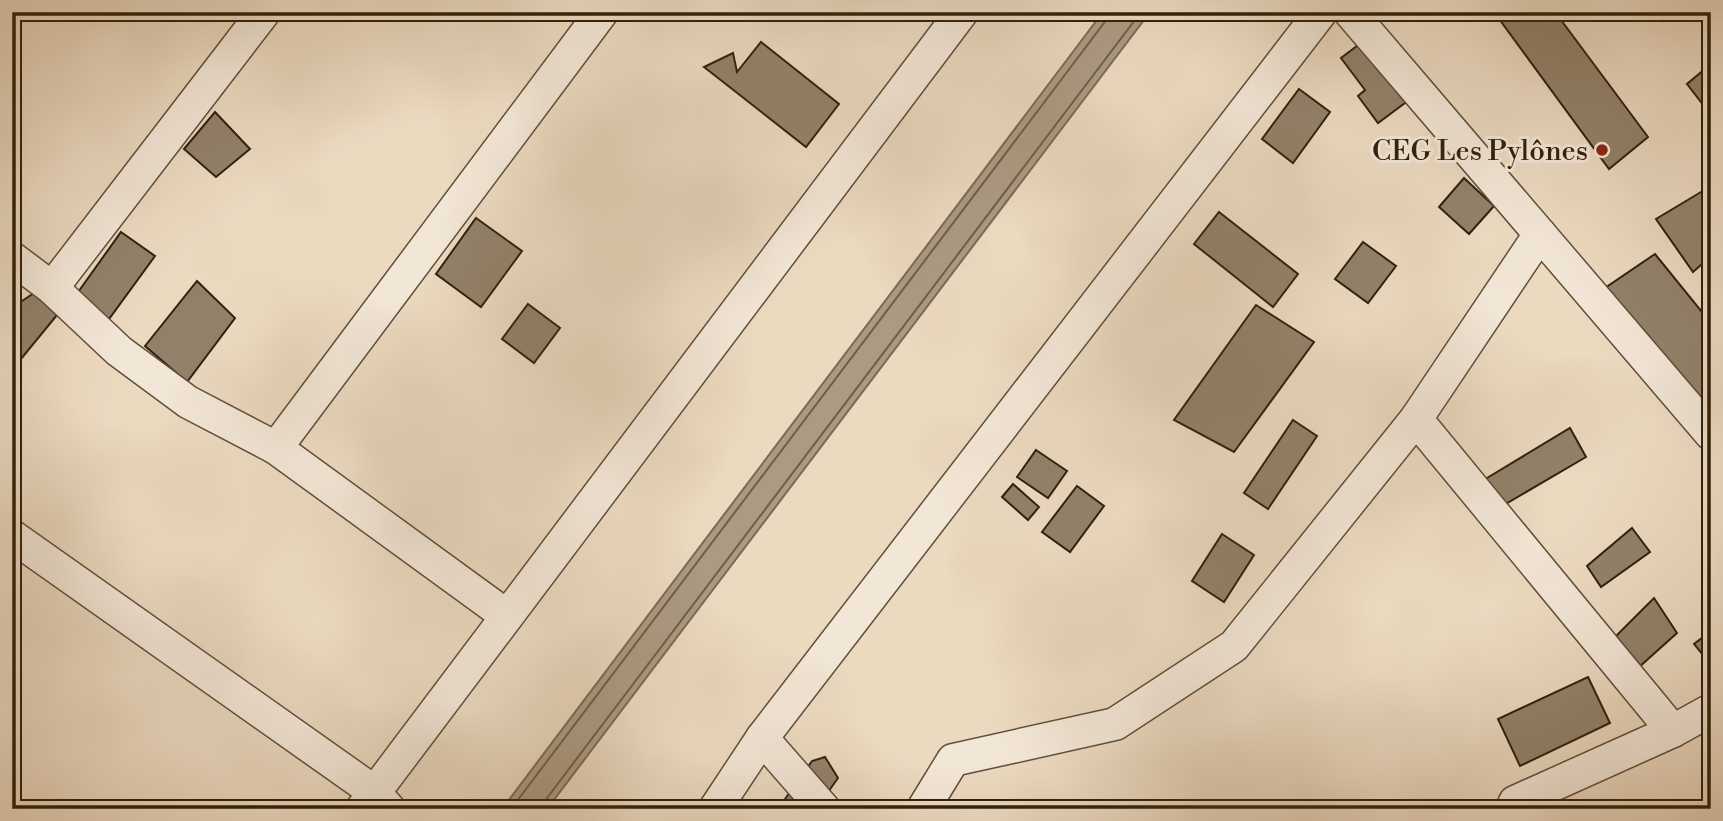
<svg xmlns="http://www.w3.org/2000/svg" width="1723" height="821" viewBox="0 0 1723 821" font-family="'Libre Bodoni',serif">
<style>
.water{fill:#ac9a83;stroke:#7b6a53;stroke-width:2}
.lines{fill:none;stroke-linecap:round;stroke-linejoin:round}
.shore{stroke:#6e5e48;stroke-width:2}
.building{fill:#92816a;stroke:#31210c;stroke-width:2}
.minor-casing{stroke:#604f39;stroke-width:35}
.minor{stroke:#f2e6d6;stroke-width:32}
.poi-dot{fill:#8f2418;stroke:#f2e6d6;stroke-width:2.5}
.labels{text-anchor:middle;stroke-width:6;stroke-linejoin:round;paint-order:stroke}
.poi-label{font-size:28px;fill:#31210c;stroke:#f2e6d6;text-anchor:end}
</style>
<rect width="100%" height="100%" fill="#ebd9c0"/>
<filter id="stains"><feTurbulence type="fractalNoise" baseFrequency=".00286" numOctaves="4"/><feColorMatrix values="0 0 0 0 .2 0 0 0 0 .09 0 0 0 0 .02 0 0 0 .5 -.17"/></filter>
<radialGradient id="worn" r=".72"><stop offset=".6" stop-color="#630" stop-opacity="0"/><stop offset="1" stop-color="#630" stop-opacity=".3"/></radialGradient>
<path class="water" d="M1103,12h47l-603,797h-45z"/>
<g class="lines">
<g class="shore">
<path d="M511,809l596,-790 1,-7"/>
<path d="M542,809l2,-7 597,-790"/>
</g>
</g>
<g class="building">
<path d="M1494,12h61l93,125 -39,32z"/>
<path d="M1656,12h18l-12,9z"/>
<path d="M1377,31l44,60 -43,32 -20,-27 7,-6 -24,-32z"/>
<path d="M761,42l78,62 -33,43 -102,-80 29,-14 4,19z"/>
<path d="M1711,64v51l-24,-31z"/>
<path d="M1299,89l31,23 -37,51 -31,-24z"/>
<path d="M215,112l35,37 -34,28 -32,-28z"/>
<path d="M1464,178l30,28 -25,28 -30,-27z"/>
<path d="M1706,189l5,8v59l-18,16 -37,-53z"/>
<path d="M1219,212l79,62 -25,33 -79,-63z"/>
<path d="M476,218l46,33 -41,56 -45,-33z"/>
<path d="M121,232l34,24 -46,63 -33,-24z"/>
<path d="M1363,242l33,24 -28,37 -33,-24z"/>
<path d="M1655,254l56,69v94l-106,-129z"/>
<path d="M197,281l38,37 -48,64 -42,-36z"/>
<path d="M34,293l23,22 -45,55v-72l7,5z"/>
<path d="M528,304l32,24 -26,35 -32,-24z"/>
<path d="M1256,305l58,37 -80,110 -60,-32z"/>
<path d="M1293,420l24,16 -49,73 -24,-16z"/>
<path d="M1570,428l16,29 -89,52 -15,-28z"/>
<path d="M1036,450l31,21 -19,27 -31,-21z"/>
<path d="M1013,484l26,23 -11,13 -26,-23z"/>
<path d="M1077,486l27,20 -34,46 -28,-20z"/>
<path d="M1632,528l18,24 -49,35 -14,-21z"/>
<path d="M1222,534l32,21 -30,47 -32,-21z"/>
<path d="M1654,598l23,35 -39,35 -25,-29z"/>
<path d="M1711,631v34l-17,-21z"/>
<path d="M1588,677l22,46 -90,43 -22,-47z"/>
<path d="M825,757l13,21 -22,31h-38l34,-48z"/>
</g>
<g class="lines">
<g class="minor-casing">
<g id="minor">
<path d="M1350,12l361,422"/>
<path d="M12,258l40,30 67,63 69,51 88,46 231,168"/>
<path d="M52,288l212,-276"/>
<path d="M1416,419l257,312"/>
<path d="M276,448l326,-436"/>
<path d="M12,536l361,255 16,18"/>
<path d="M762,738l62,71"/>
<path d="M362,809l600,-797"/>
<path d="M715,809l47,-71 559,-726"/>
<path d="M923,809l30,-49 162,-36 119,-78 182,-227 124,-185"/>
<path d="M1512,809l3,-7 158,-71 38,-21"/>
</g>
</g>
<use href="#minor" class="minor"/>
</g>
<circle class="poi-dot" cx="1602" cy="150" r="7"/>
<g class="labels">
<g class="poi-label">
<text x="1588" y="160">CEG Les Pylônes</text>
</g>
</g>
<rect width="1723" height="821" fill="none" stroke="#ebd9c0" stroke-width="42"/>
<rect x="14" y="14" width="1695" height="793" fill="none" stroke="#31210c" stroke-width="3.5"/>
<rect x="21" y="21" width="1681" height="779" fill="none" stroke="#31210c" stroke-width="2"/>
<rect width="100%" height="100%" filter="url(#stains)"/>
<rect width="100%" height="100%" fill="url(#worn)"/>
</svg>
